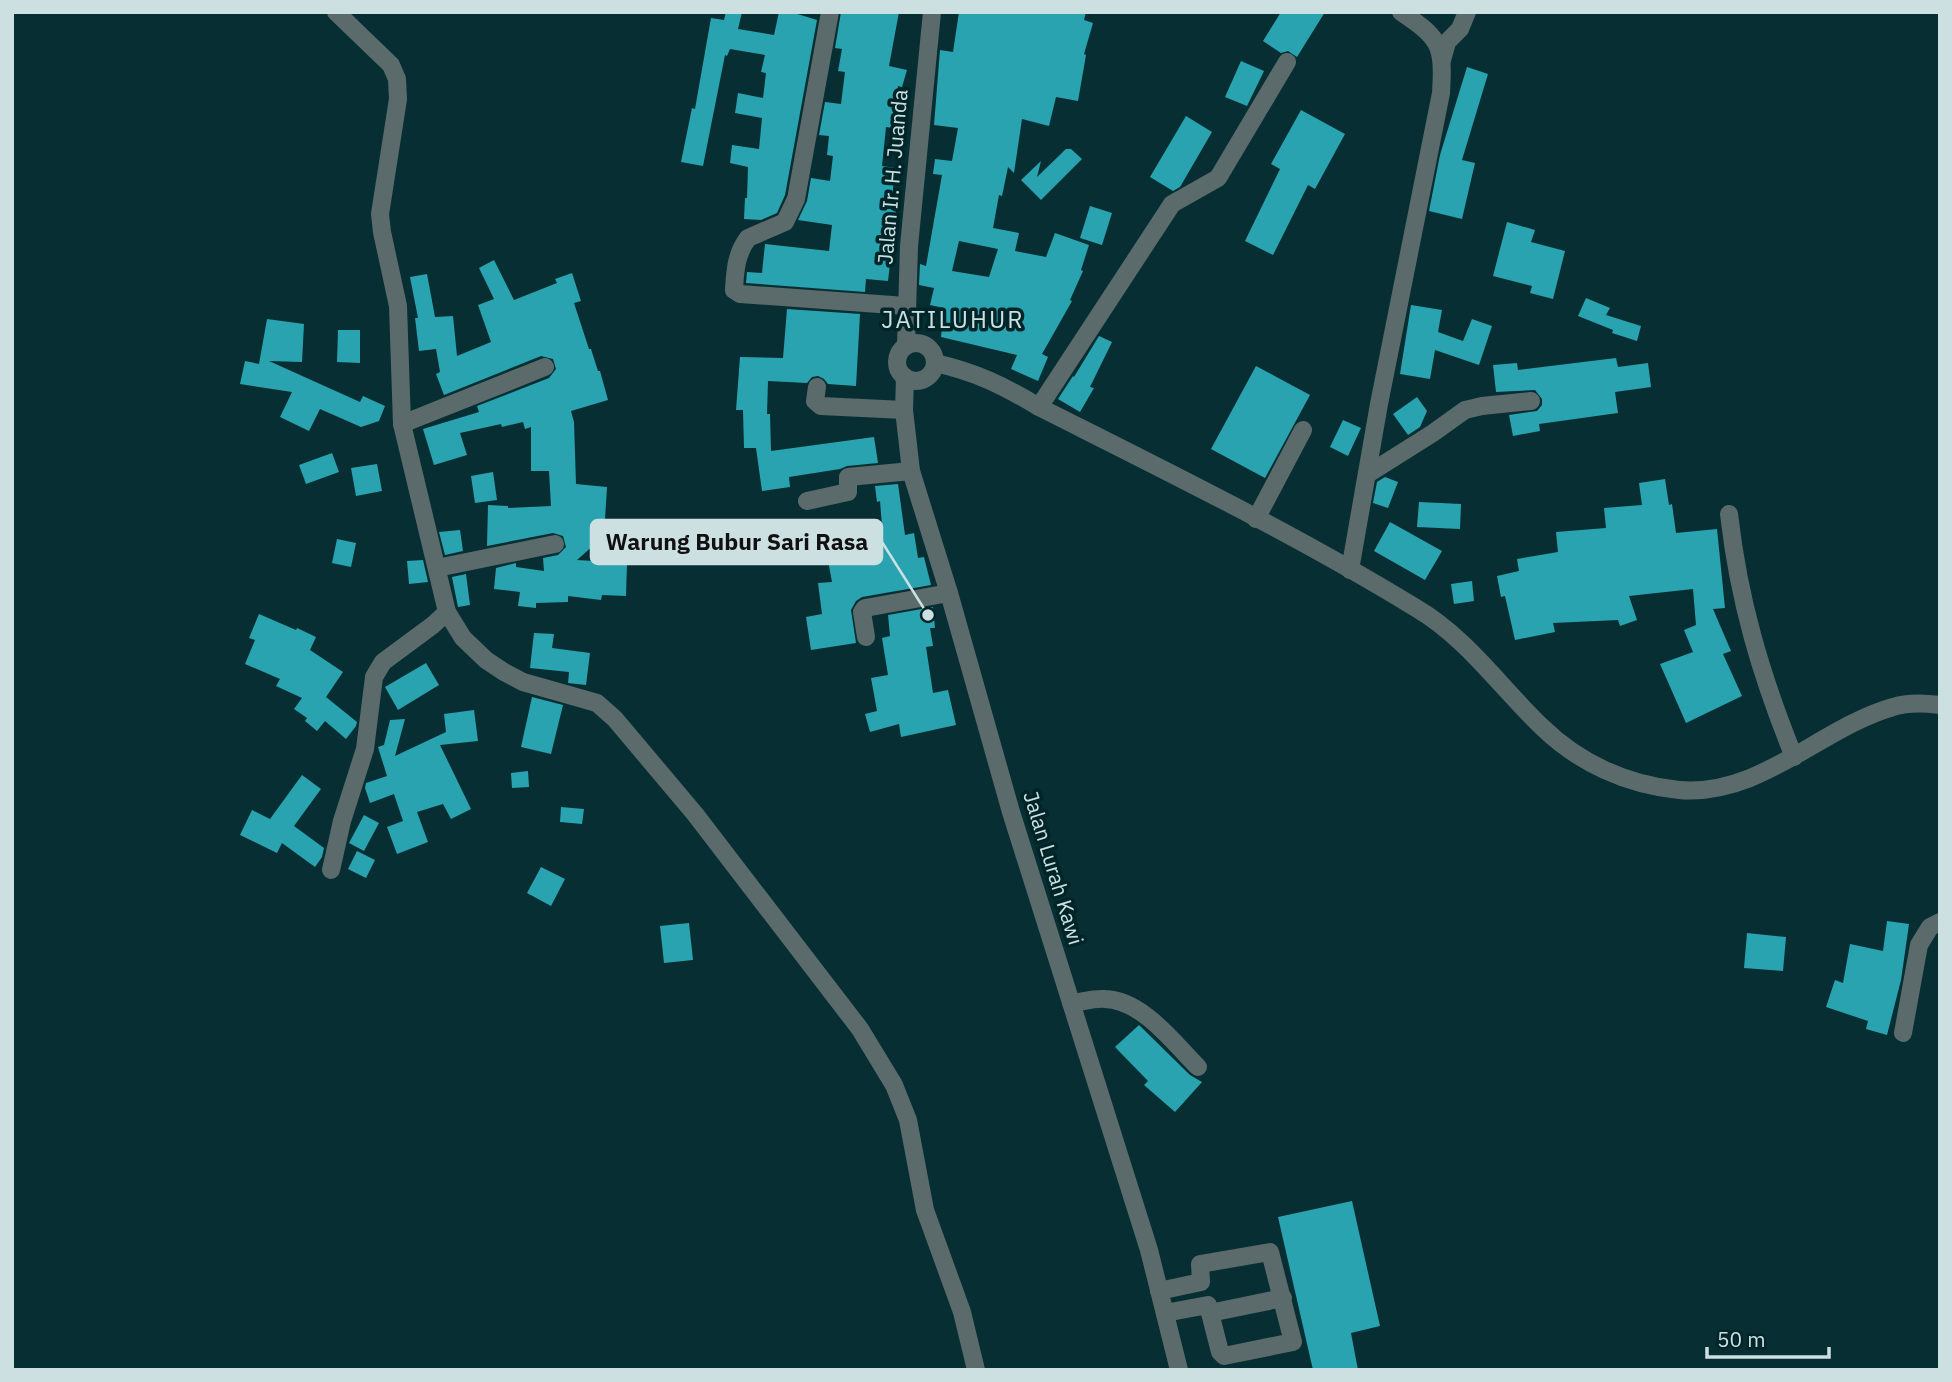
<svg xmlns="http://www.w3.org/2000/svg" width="1952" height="1382" viewBox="0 0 1952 1382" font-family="'IBM Plex Sans',sans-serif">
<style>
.building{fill:#29a3af;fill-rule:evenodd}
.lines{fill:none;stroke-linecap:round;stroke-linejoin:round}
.minor{stroke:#5b6b6c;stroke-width:18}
.labels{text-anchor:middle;stroke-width:7;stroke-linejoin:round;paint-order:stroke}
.street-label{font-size:21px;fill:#cce0e2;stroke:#002529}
.quarter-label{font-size:24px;letter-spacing:2px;fill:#cce0e2;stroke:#002529}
.leader{fill:none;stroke:#cce0e2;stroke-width:2.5}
.callout-dot{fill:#cce0e2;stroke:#002529;stroke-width:2.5}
.callout{fill:#cce0e2;stroke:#cce0e2;stroke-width:2.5}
.callout-label{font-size:23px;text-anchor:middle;font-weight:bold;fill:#111}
</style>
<rect width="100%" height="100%" fill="#072f33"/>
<g class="building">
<path d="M726,12h16l-4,17 36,6 5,-23h12l26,8 -32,175 -8,18 -16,7 -17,-1 1,-21h2l1,-31 -18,-4 2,-18 27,4 3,-31 -27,-5 3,-20 25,5 3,-25 -5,-1 4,-17 -35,-6 -3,7 -2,-1 -22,111 -22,-4 11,-54 3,1 16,-91 13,2z"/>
<path d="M841,12h58l-10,54 18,4 -5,17 -4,-1 -5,42 -7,-1 -4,39 13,2 -4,42 5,1 -8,70 -22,-2 -1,13 -119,-9 1,-11 15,1 3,-29 64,7 3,-26 -34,-5 9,-19 4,-23 19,3 3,-25 -6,-1 2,-19 -10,-1 6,-33 16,2 4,-32 -7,-1 4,-22 -7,-1z"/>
<path d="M959,12h127l-2,8 9,3 -9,31 2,1 -8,46 -22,-4 -7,29 -27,-7 -8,54 -6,-6 -6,29 -3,-1 -6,33 26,5 -4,18 31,6 9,-24 34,12 -8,25 2,1 -13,29 2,1 -30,53 6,3 -10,24 -27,-12 6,-14 -76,-18 3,-29 -14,-3 4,-17 -15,-3 1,-21 6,2 16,-91 -9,-1 2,-15 17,2 6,-33 -24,-3 6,-75 13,2zM959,241l39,8 -9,28 -37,-6z"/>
<path d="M1281,12h44l-28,45 -9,-6 -7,2 -18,-12z"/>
<path d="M1241,61l23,10 -17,35 -22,-9z"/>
<path d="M1467,67l21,7 -26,86 13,3 -13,56 -33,-8 11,-56z"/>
<path d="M1301,110l44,24 -30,55 -7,-4 -35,70 -28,-14 35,-72 -9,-5z"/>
<path d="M1186,116l26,16 -32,55 -7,4 -23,-14z"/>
<path d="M1066,149h5l11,10 -41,41 -20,-20 20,-19 -4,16z"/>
<path d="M1090,206l22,7 -10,32 -22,-7z"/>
<path d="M1507,222l28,8 -4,12 34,9 -12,48 -23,-6 2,-7 -39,-10z"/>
<path d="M494,260l20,40 43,-17 -2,-4 17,-6 9,28 -7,2 15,46h2l7,22h2l8,29 -37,11 3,11 2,62 31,3 -3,49 -27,24 50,3 -1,33 -24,-1 -1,5 -33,-4v6l-32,1v5l-18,-2 2,-14 -26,-3 2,-21 20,-5v4l28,4 -1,-13 15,-3 8,-8 -3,-11 -10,-3 -66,13 1,-41 20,1v2l43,-2 -2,-35h-18v-44l-6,2 -2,-7 -21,5 -1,-3 -41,9 7,22 -33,10 -11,-36 56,-17 -2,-6 72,-28 7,-9 -3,-10 -12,-3 -97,39 -8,-21 4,-2 -4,-23 -17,2 -4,-33h3l-8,-41 17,-3 8,43 18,-1 4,40 34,-14 -13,-37 16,-6 -15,-31z"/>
<path d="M1586,298l24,10 -4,7 35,11 -4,15 -25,-8 1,-3 -35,-14z"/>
<path d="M1411,305l31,5 -4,22 25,9 9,-22 20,7 -13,39 -44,-15 -5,29 -30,-5z"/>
<path d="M787,309l73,5 -4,72 -28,-2 -4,-5 -6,-3 -6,1 -5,6 -39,-2 -1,33h3l1,37 103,-14 4,26 -31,3 -7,3 -51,8 1,10 -28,4 -6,-43h-12l-1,-38h-7l4,-53 43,1z"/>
<path d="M267,319l37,5 -2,38 -33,-1 91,41 3,-6 22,10 -6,15 -18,6 -41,-18 -11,22 -29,-14 12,-25 -52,-8 5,-23 14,3z"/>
<path d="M338,330h22v33l-23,-1z"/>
<path d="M1099,336l13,6 -22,45 4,1 -14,24 -22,-13 15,-23 1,1z"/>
<path d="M1616,358l2,9 30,-4 3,24 -36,5 3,21 -79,11 1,7 -27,5 -4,-21 28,-4 5,-6v-6l-7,-9 -39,2 -3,-27 24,-2 1,7z"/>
<path d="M1256,366l54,29 -45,83 -54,-29z"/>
<path d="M1417,397l10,14 -7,16 -12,8 -15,-21z"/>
<path d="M1343,420l18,8 -13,28 -18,-9z"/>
<path d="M332,453l7,19 -33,12 -7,-19z"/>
<path d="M377,464l5,27 -26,5 -5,-28z"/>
<path d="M493,472l4,28 -22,3 -4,-27z"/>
<path d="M1385,477l13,5 -10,26 -15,-5 4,-21z"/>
<path d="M1665,479l4,26 3,-1 4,29 41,-4 8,79 -12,1 18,42 -8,3 19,42 -56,27 -26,-59 33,-12 -9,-22 12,-5 -3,-36 -64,7 8,24 -17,6 -2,-6 -65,3 2,9 -40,8 -10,-44 -4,1 -4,-21 22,-5 -2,-12 41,-7 -2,-20 50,-4 -2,-20 38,-3 -3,-22z"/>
<path d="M898,484l7,51 9,-2 4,25 6,-1 7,28 -69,12 -6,4 -5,9 5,33 -45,7 -5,-33 16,-3 -4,-31 14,-1 -5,-27 31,-5 -1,-10 26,-3 -3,-36 -3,1 -2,-16z"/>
<path d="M1419,502l42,2 -1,25 -43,-2z"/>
<path d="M1390,522l52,29 -17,29 -51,-29z"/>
<path d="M460,530l3,21 -18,4 -6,-23z"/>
<path d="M337,539l19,4 -5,24 -19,-4z"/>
<path d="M423,560l5,22 -19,2 -2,-23z"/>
<path d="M466,574l4,31 -12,2 -6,-30z"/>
<path d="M1472,581l2,20 -20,3 -3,-20z"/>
<path d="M933,607l2,21h-5l3,18 -7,1 7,46 15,-3 8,35 -55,12 -2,-13 -29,8 -5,-18 12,-3 -6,-33 17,-3 -6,-37 8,-2 -2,-21z"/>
<path d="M259,614l37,16 1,-2 19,9 -6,13 33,22 -17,25 31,25 -1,4 -10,13 -21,-18 -8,10 -12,-10 2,-3 -13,-9 8,-11 -26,-12 4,-7 -35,-15 10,-24 -6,-2z"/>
<path d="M534,633l20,1 -2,14 38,5 -4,32 -18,-2 1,-11 -39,-4z"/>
<path d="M426,663l13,22 -41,25 -13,-23z"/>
<path d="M532,697l31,8 -12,49 -30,-7z"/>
<path d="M474,710l4,31 -38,4 31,64 -20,10 -8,-15 -26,8 11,30 -31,12 -10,-27 16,-6 -9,-27 -24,9 -5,-15 1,-5 21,-7 -9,-29 6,-2 6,-25 15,-1 -10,37 51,-24 -2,-18z"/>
<path d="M528,771l1,16 -17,1 -1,-15z"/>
<path d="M302,775l19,14 -27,37 30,22 -2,9 -7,10 -33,-24 -5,10 -37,-18 12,-25 18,9z"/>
<path d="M561,807l23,2 -2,15 -22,-2z"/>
<path d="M364,815l15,8 -15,28 -15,-8z"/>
<path d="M357,851l18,9 -9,18 -18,-9z"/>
<path d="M541,867l24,12 -14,27 -24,-13z"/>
<path d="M1887,921l22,3 -8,56 -14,55 -21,-6 2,-8 -42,-14 9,-27 8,3 7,-39 33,7z"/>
<path d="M689,923l4,37 -29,3 -4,-37z"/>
<path d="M1747,933l39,4 -3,34 -39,-3z"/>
<path d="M1139,1025l51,50 12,7 -27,30 -31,-27 4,-4 -33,-34z"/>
<path d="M1352,1201l28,125 -29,7 7,37h-45l-35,-153z"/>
</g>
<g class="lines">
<g class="minor">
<path d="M336,12l55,53 6,14 1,20 -18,115 2,18 16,74 4,118 45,188 16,26 23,22 18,12 19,10 74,21 18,16 80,95 165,215 34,56 14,35 17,90 37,102 14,58"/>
<path d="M830,12l-34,187 -11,23 -37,16c-12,16 -13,33 -14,52l6,4 166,12"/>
<path d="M1442,60l5,-18 13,-13 7,-17"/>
<circle cx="916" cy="362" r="19"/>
<path d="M906,346l3,-100 23,-234"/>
<path d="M935,363c41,9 69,23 104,44 127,64 256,127 377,201 51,30 84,79 126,119 37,36 85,58 137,63 81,7 141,-62 214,-83 15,-5 31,-4 47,-2"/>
<path d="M905,377l-1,33 7,61 38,122 62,219 138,438 30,120"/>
<path d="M817,387l-2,14 6,5 83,4"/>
<path d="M1039,407l133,-203 46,-26 69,-116"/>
<path d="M402,424l143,-57"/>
<path d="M1368,474l65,-41 32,-23 17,-4 49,-5"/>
<path d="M807,501l41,-9v-15l63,-6"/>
<path d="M1729,514c10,88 32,161 65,243"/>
<path d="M1256,519l47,-89"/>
<path d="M437,568l118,-24"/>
<path d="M1350,570l29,-166 62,-311c3,-48 -1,-55 -40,-81"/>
<path d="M866,637l-4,-25 3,-4 84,-15"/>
<path d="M331,870l11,-49 23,-72 9,-72 9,-15 50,-37 14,-13"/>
<path d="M1071,1003c11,-1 23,-5 34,-4 37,1 68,43 93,68"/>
<path d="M1903,1033l16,-88 11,-18 10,-5"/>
<path d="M1159,1291l42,-9 -1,-18 70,-12 23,90 -69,14 -4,-4 -12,-47 -43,8"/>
<path d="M1210,1313l73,-15"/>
</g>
</g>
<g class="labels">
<g class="street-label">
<text transform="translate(893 177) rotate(-85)" y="7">Jalan Ir. H. Juanda</text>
<text transform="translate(1053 868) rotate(73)" y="7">Jalan Lurah Kawi</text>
</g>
<g class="quarter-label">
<text x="953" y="328">JATILUHUR</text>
</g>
</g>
<path class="leader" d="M928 615L882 542"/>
<circle class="callout-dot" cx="928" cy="615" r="7"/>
<rect class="callout" x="591" y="520" width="291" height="44" rx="7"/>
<g class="callout-label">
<text x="737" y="550">Warung Bubur Sari Rasa</text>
</g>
<rect width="1952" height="1382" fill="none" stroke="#cce0e2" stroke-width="28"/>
<path d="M1707 1347v10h122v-10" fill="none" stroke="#cce0e2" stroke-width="3.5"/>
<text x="1717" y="1347" font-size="21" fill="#cce0e2" stroke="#002529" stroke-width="5" paint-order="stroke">50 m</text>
</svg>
